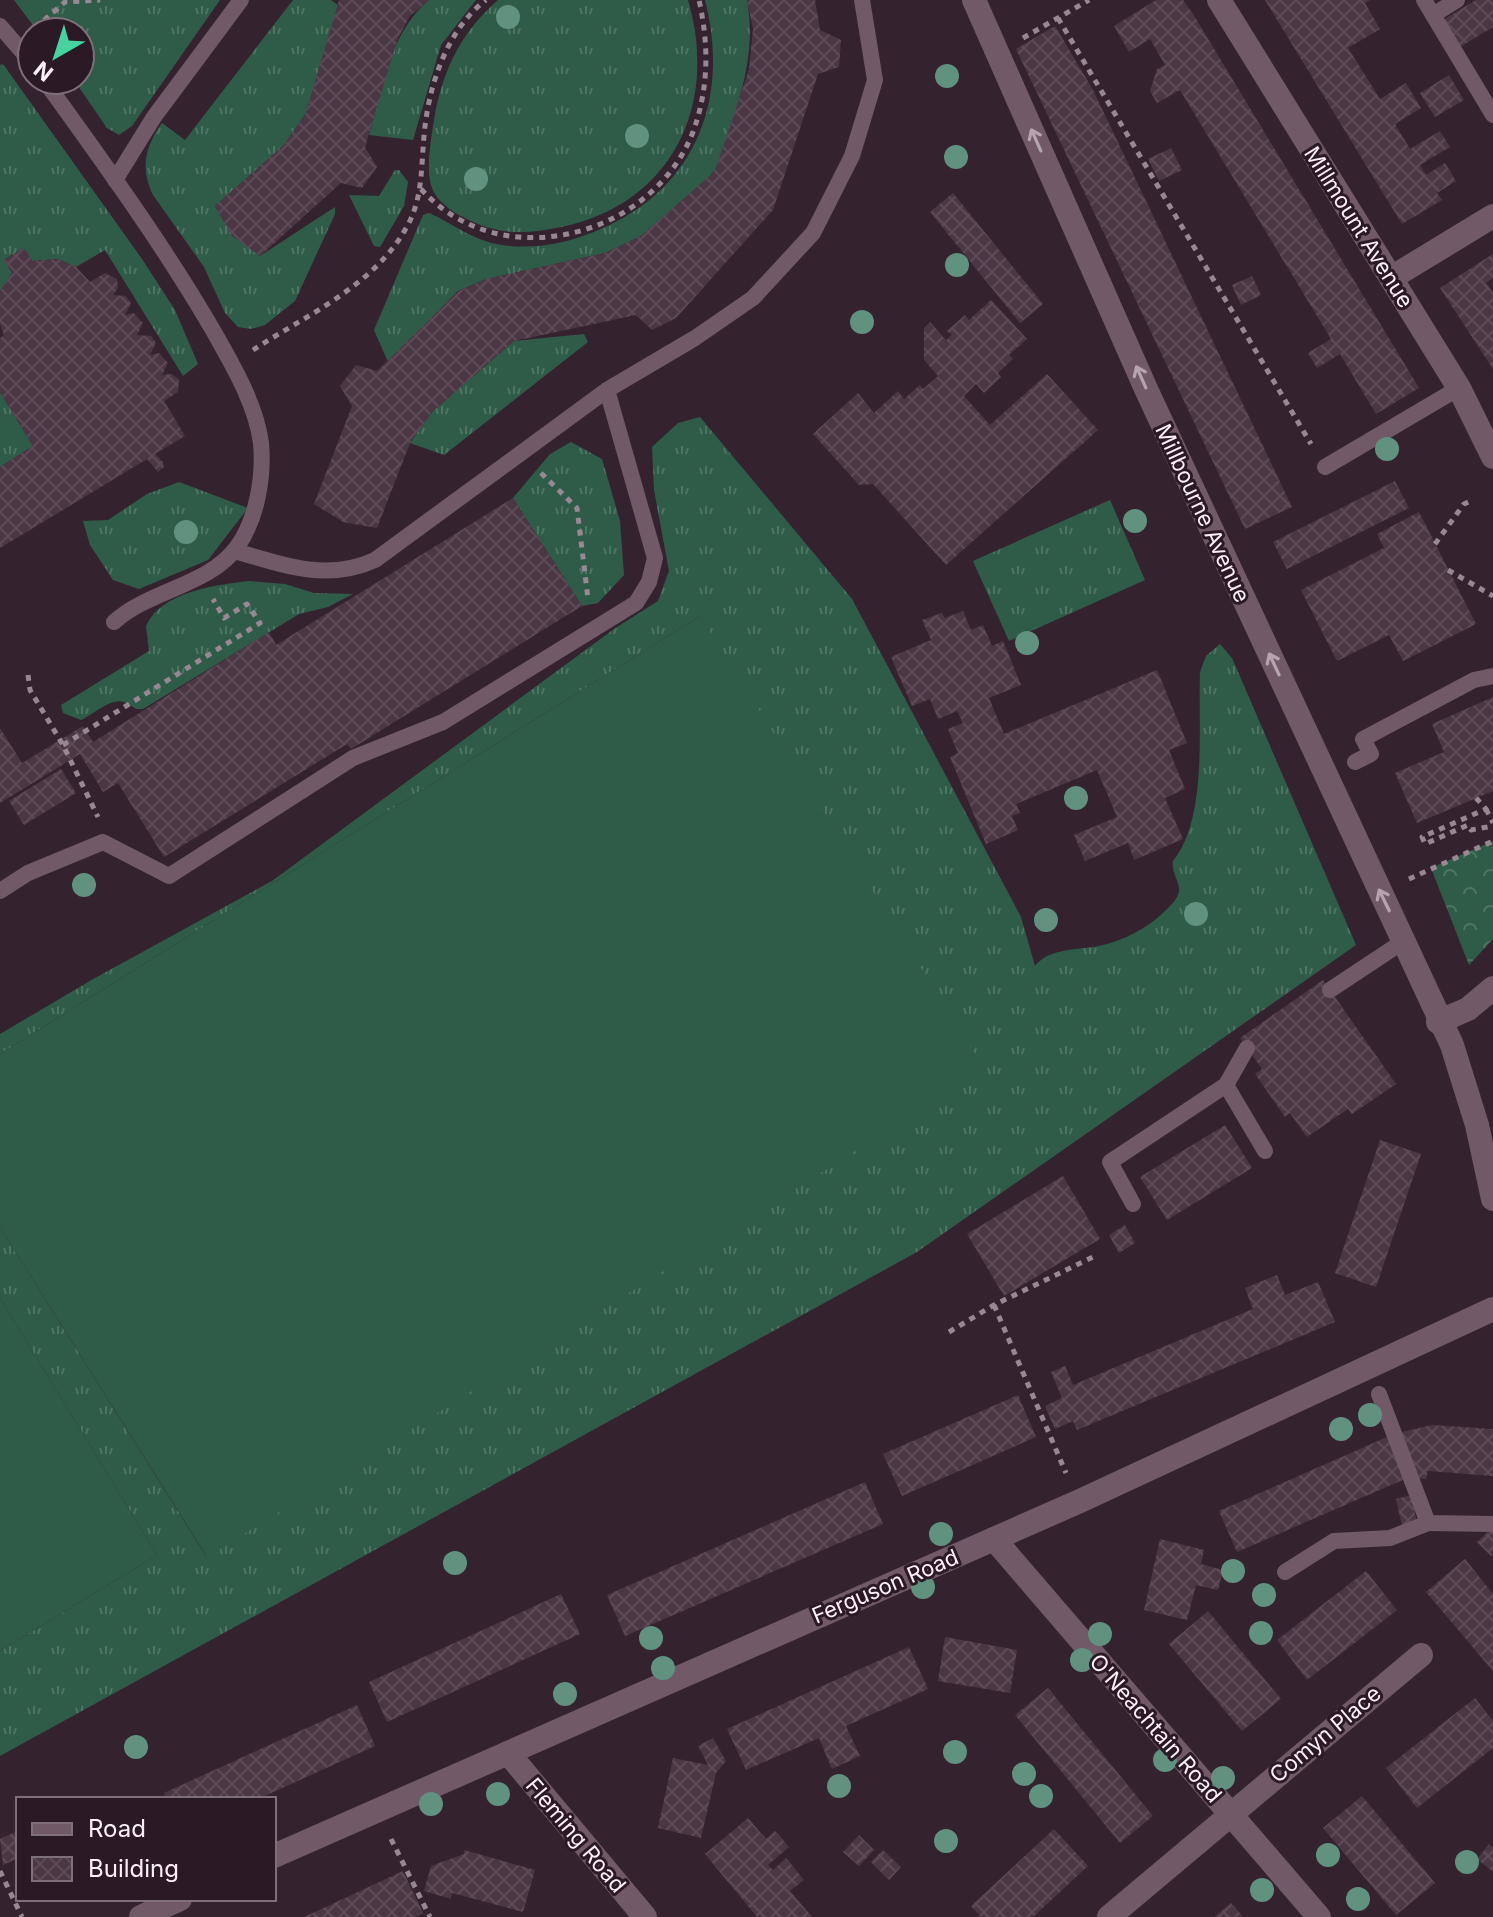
<svg xmlns="http://www.w3.org/2000/svg" width="1493" height="1917" viewBox="0 0 1493 1917" font-family="Inter,sans-serif">
<style>
.grass{fill:url(#grass-tufts)}
.park{fill:url(#park-crowns)}
.pitch{fill:#2f5c48}
.building{fill:url(#building-cross-hatch)}
.lines{fill:none;stroke-linecap:round;stroke-linejoin:round}
.path{stroke:#988893;stroke-width:5;stroke-dasharray:6 6;stroke-linecap:butt}
.lane{stroke:#715968;stroke-width:16}
.street{stroke:#715968;stroke-width:24}
.tree{fill:#60927f}
.oneway{stroke:#b7a4b0}
.labels{text-anchor:middle;stroke-width:6;stroke-linejoin:round;paint-order:stroke}
.street-label{font-size:22px;fill:#fdf0f8;stroke:#2b1925}
</style>
<defs>
<pattern id="grass-tufts" width="24" height="20" patternUnits="userSpaceOnUse" patternTransform="scale(2)"><rect width="24" height="20" fill="#2f5c48"/><path d="M3 7l-1-3M5 7V3M7 7l1-3M15 17l-1-3M17 17v-4M19 17l1-3" fill="none" stroke="#4e7463"/></pattern>
<pattern id="park-crowns" width="20" height="18" patternUnits="userSpaceOnUse" patternTransform="scale(2)"><rect width="20" height="18" fill="#2f5c48"/><path d="M2 6a3 3 0 1 1 6 0M12 15a3 3 0 1 1 6 0" fill="none" stroke="#4e7463"/></pattern>
<pattern id="building-cross-hatch" width="8" height="8" patternUnits="userSpaceOnUse" patternTransform="scale(2)"><rect width="8" height="8" fill="#4b3644"/><path d="M0 0l8 8M0 8l8-8" fill="none" stroke="#5d4a56"/></pattern>
</defs>
<rect width="100%" height="100%" fill="#35222f"/>
<g class="grass">
<path d="M14,0h206l-88,126 -13,9 -12,-7 -33,-48h6v-48h-42z"/>
<path d="M293,0h38l7,5 -32,108 -22,32 -69,61 17,29 28,21 75,-49v7l-40,87 -30,24 -14,4 -13,-2 -13,-14 -21,-46 -51,-72c-13,-27 -8,-48 9,-72l23,17z"/>
<path d="M429,0h47l-35,45 -28,95 -44,-5c14,-48 20,-101 60,-135z"/>
<path d="M498,0h190c31,105 -16,204 -127,227 -37,8 -66,8 -100,-11 -13,-7 -28,-18 -31,-35 -3,-17 1,-43 4,-61 8,-48 26,-87 64,-120z"/>
<path d="M705,0h42c11,60 -12,112 -31,168l-6,8 -69,60 -36,17 -119,26 -28,12 -70,71 -14,-32 49,-115 6,-2c25,11 44,28 73,32 35,5 68,-2 101,-17 94,-41 127,-131 102,-228z"/>
<path d="M3,64l139,195 33,51 23,54 -15,12 -78,-126 -29,17 -18,-8 -26,2 -8,-13 -20,12 8,13 -12,18v-226z"/>
<path d="M395,170h4l9,12 -4,24 -24,41 -6,-1 -25,-51 30,1z"/>
<path d="M584,334l4,8 -144,113 -34,-12 23,-32 81,-70z"/>
<path d="M0,392l33,54 -33,21z"/>
<path d="M700,417l152,182 169,318 14,49c14,-18 43,-16 64,-20 24,-5 49,-18 66,-35 5,-5 13,-12 14,-20 1,-10 -8,-18 -6,-30 35,-43 25,-134 27,-189l6,-16 14,-12 12,14 124,287 -439,307 -917,504v-105l157,-96 -157,-257v-71l206,329 494,-940 -700,438v-20l95,-56 177,-97 342,-252 44,-28 11,-30 -15,-81 -2,-43 26,-24z"/>
<path d="M571,442l31,17 18,62 4,54 -26,28 -16,3 -69,-108 37,-44z"/>
<path d="M179,482l69,26 -40,52 -69,29 -26,-9 -23,-35 -7,-24 25,-1 39,-26z"/>
<path d="M1110,500l35,80 -136,61 -36,-80z"/>
<path d="M249,581l36,3 29,9 39,1 -25,13 -29,7 -156,95c-10,1 -10,-4 -19,-7 -12,-5 -32,13 -43,18l-18,-7 -2,-8 88,-54 -3,-25c15,-34 69,-41 103,-45z"/>
</g>
<path class="park" d="M1493,841v98l-24,26 -38,-97z"/>
<g class="pitch">
<path d="M700,616l285,454 -778,487 -207,-330v-173z"/>
<path d="M0,1298l157,257 -157,96z"/>
</g>
<g class="building">
<path d="M339,0h90l-19,16 -12,22 -33,109 12,20 -15,21 -21,-5 -81,73 -28,-20 -17,-30 69,-61 22,-32z"/>
<path d="M747,0h68l5,30 21,10 -2,27 -21,7 -45,136 -97,108 -24,12 -16,-15 -122,26 -81,70 -23,32 -33,85 -34,-6 -29,-18 38,-98 -12,-20 16,-21 21,6 82,-80 27,-12 119,-26 36,-17 69,-60 6,-8 33,-99 4,-40z"/>
<path d="M1156,0h27l10,14 226,374 -43,26 -36,-60 -23,14 -9,-15 23,-14 -151,-249 -23,13 -7,-12 7,-22 8,-4 -15,-26 -21,13 -15,-26z"/>
<path d="M1265,0h105l-5,3 15,26 -32,19 32,51 26,-16 15,25 -26,16 15,25 30,-18 10,16 -30,18 6,10 19,-12 11,18 -19,12 5,7 -40,24z"/>
<path d="M1476,0h17v27l-33,20 -17,-27z"/>
<path d="M1055,26l38,64 199,417 -47,22 -229,-480z"/>
<path d="M1449,75l15,25 -29,17 -15,-24z"/>
<path d="M1171,148l11,22 -23,11 -11,-22z"/>
<path d="M953,193l90,111 -23,19 -90,-111z"/>
<path d="M24,248l8,13 26,-2 18,8 14,15 15,-9 12,6 1,9 -5,7 13,1 5,7 -6,12 9,-2 9,10 -6,12 14,1 5,7 -6,12 9,-2 9,10 -6,12 9,-1 8,5 -1,13 -14,9 21,35 -30,18 8,8 1,5 -6,5 -11,-13 -147,89v-81l33,-21 -33,-54v-54l4,-3 -4,-11v-33l12,-18 -8,-13z"/>
<path d="M1493,254v24l-7,5 7,10v76l-53,-81z"/>
<path d="M1252,276l9,19 -20,10 -9,-20z"/>
<path d="M991,300l36,39 -18,16 4,4 -15,14 3,4 -17,16 -8,-9 -12,12 26,29 57,-51 51,56 -152,135 -73,-81 -14,1 -46,-51 45,-41 16,20 24,-22 6,8 16,-14 3,4 15,-13 -14,-16v-32l6,-6 16,18 6,-5 -5,-4 18,-16 4,5z"/>
<path d="M1395,481l14,27 -122,61 -14,-27z"/>
<path d="M513,498l69,108 -231,143 -4,-5 -183,113 -46,-74 -15,9 -23,-38 -80,49v-75l22,35 61,-37 10,16 176,-110 7,13z"/>
<path d="M1419,512l57,112 -73,37 -14,-26 -52,26 -36,-71 83,-42 -7,-14z"/>
<path d="M963,611l8,19 12,-5 9,21 11,-5 18,44 -32,13 15,36 153,-64 30,73 -18,7 16,39 -20,9 18,41 -49,21 -6,-17 -43,18 -11,-26 43,-18 -20,-47 -81,34 4,9 -8,3 6,14 -32,14 -36,-87 8,-4 -10,-24 15,-6 -6,-12 -19,8 -8,-20 -18,7 -21,-49 40,-17 -9,-20 20,-7 3,5z"/>
<path d="M1493,697v94l-76,32 -22,-50 49,-21 -12,-28z"/>
<path d="M61,769l15,24 -52,32 -15,-24z"/>
<path d="M1323,980l73,104 -44,30 -4,-5 -41,28 -17,-24 -5,4 -30,-43 7,-5 -22,-31z"/>
<path d="M1225,1125l27,43 -85,52 -27,-43z"/>
<path d="M1380,1140l41,14 -45,133 -41,-14z"/>
<path d="M1063,1176l37,63 -96,57 -37,-62z"/>
<path d="M1125,1225l10,18 -16,10 -10,-18z"/>
<path d="M1277,1275l8,20 33,-13 17,40 -258,108 -4,-9 -18,8 -10,-23 17,-8 -11,-26 14,-6 8,19 180,-76 -8,-21z"/>
<path d="M1018,1395l18,42 -134,59 -19,-42z"/>
<path d="M1432,1425l61,4v47l-65,-5 -2,8 -10,-1 -18,-45z"/>
<path d="M1387,1437l18,42 -168,73 -18,-41z"/>
<path d="M865,1482l18,42 -258,112 -18,-41z"/>
<path d="M1411,1495l6,28 -15,3 -6,-27z"/>
<path d="M1493,1527v27l-2,2 -14,-14z"/>
<path d="M1160,1539l44,11 -3,14 22,6 -5,20 -22,-5 -9,35 -43,-10z"/>
<path d="M1465,1559l28,35v77l-67,-79z"/>
<path d="M1366,1571l31,39 -90,70 -30,-40z"/>
<path d="M561,1594l19,40 -193,88 -18,-40z"/>
<path d="M1208,1611l73,88 -39,32 -73,-87z"/>
<path d="M945,1637l72,13 -7,43 -72,-12z"/>
<path d="M909,1647l19,42 -82,37 14,30 -28,13 -13,-31 -73,32 -19,-41z"/>
<path d="M1048,1688l105,128 -33,27 -105,-128z"/>
<path d="M1475,1698l18,23v27l-76,60 -31,-40z"/>
<path d="M357,1705l18,41 -117,53h-92l-2,-6z"/>
<path d="M713,1738l13,23 -10,12 -15,65 -43,-10 15,-70 35,7 -10,-19z"/>
<path d="M1362,1796l73,87 -39,32 -73,-87z"/>
<path d="M748,1818l18,21 9,-8 14,16 -21,18 5,5 13,-12 18,22 -14,11 22,26h-55l-52,-63z"/>
<path d="M1054,1829l34,37 -55,51h-52l-10,-11z"/>
<path d="M18,1831v27l-15,7 -3,-26z"/>
<path d="M859,1835l15,15 -15,16 -16,-14z"/>
<path d="M1489,1844l4,4v24l-16,-13z"/>
<path d="M464,1850l71,20 -12,42 -71,-19 -1,6 -27,-8 7,-25 33,-12z"/>
<path d="M883,1850l18,17 -12,13 -18,-18z"/>
<path d="M403,1871l20,42 -7,4h-112z"/>
<path d="M1231,1903l12,14h-29z"/>
</g>
<g class="lines">
<g class="path">
<path d="M1058,18l253,426"/>
<path d="M35,28l30,-26 35,-2"/>
<path d="M1023,38l66,-38"/>
<path d="M421,189c79,88 231,49 272,-57 16,-44 16,-87 6,-132"/>
<path d="M253,350c52,-34 120,-64 152,-120 18,-29 16,-62 19,-94 4,-48 22,-106 62,-136"/>
<path d="M541,473l36,35 11,91"/>
<path d="M1435,544l29,-40 9,-4"/>
<path d="M1448,570l45,26"/>
<path d="M28,675l2,15 33,55 35,72"/>
<path d="M63,745l197,-122 -13,-19 -23,14 -11,-19"/>
<path d="M1476,798l10,11 -64,28 3,7 43,-19 3,5 22,-4"/>
<path d="M1486,809l7,14"/>
<path d="M1409,879l84,-38"/>
<path d="M994,1305l72,168"/>
<path d="M949,1332l45,-27 101,-49"/>
<path d="M391,1839l39,78"/>
<path d="M0,1871l22,46"/>
</g>
<g class="lane">
<path d="M1424,0l69,115"/>
<path d="M1433,15l24,-15"/>
<path d="M0,26l32,37"/>
<path d="M44,80c59,82 119,164 170,252 18,32 42,72 47,111 3,34 -4,76 -24,104 -27,38 -88,43 -123,75"/>
<path d="M115,180l39,-63 87,-117"/>
<path d="M1325,467l134,-79"/>
<path d="M235,551c48,14 92,31 140,9l232,-170 88,-52 58,-40 60,-65 39,-77 23,-76 -13,-80"/>
<path d="M1355,762l16,-8 -8,-15 111,-59 19,-4"/>
<path d="M0,891l28,-18 75,-31 66,34 184,-118 90,-36 193,-119 13,-21 6,-24 -48,-168"/>
<path d="M1330,990l74,-49"/>
<path d="M1226,1085l39,66"/>
<path d="M1133,1204l-23,-42 116,-77 21,-37"/>
<path d="M1379,1394l49,129 65,1"/>
<path d="M1285,1572l49,-31 56,-3 38,-15"/>
</g>
<g class="street">
<path d="M974,0l172,389 306,656 25,80 16,74"/>
<path d="M1219,0l240,388 34,69"/>
<path d="M1391,278l102,-62"/>
<path d="M1438,1022l30,-13 25,-21"/>
<path d="M994,1539l325,378"/>
<path d="M508,1753l137,164"/>
<path d="M274,1856l806,-355 413,-192"/>
<path d="M141,1917l39,-18"/>
<path d="M1109,1917l312,-262"/>
</g>
</g>
<g class="tree">
<circle cx="508" cy="17" r="12"/>
<circle cx="947" cy="76" r="12"/>
<circle cx="637" cy="136" r="12"/>
<circle cx="956" cy="157" r="12"/>
<circle cx="476" cy="179" r="12"/>
<circle cx="957" cy="265" r="12"/>
<circle cx="862" cy="322" r="12"/>
<circle cx="1387" cy="449" r="12"/>
<circle cx="1135" cy="521" r="12"/>
<circle cx="186" cy="532" r="12"/>
<circle cx="1027" cy="643" r="12"/>
<circle cx="1076" cy="798" r="12"/>
<circle cx="84" cy="885" r="12"/>
<circle cx="1196" cy="914" r="12"/>
<circle cx="1046" cy="920" r="12"/>
<circle cx="1370" cy="1415" r="12"/>
<circle cx="1341" cy="1429" r="12"/>
<circle cx="941" cy="1534" r="12"/>
<circle cx="455" cy="1563" r="12"/>
<circle cx="1233" cy="1571" r="12"/>
<circle cx="923" cy="1587" r="12"/>
<circle cx="1264" cy="1595" r="12"/>
<circle cx="1261" cy="1633" r="12"/>
<circle cx="1100" cy="1634" r="12"/>
<circle cx="651" cy="1638" r="12"/>
<circle cx="1082" cy="1660" r="12"/>
<circle cx="663" cy="1668" r="12"/>
<circle cx="565" cy="1694" r="12"/>
<circle cx="136" cy="1747" r="12"/>
<circle cx="955" cy="1752" r="12"/>
<circle cx="1165" cy="1760" r="12"/>
<circle cx="1024" cy="1774" r="12"/>
<circle cx="1223" cy="1778" r="12"/>
<circle cx="839" cy="1786" r="12"/>
<circle cx="498" cy="1794" r="12"/>
<circle cx="1041" cy="1796" r="12"/>
<circle cx="431" cy="1804" r="12"/>
<circle cx="946" cy="1841" r="12"/>
<circle cx="1328" cy="1855" r="12"/>
<circle cx="1467" cy="1862" r="12"/>
<circle cx="1262" cy="1890" r="12"/>
<circle cx="1358" cy="1899" r="12"/>
</g>
<defs><path id="oneway-shaft" d="M-6 0H5M1.5-3L5.5 0L1.5 3" fill="none" stroke-width="1.6" stroke-linecap="round" stroke-linejoin="round" transform="scale(2)"/></defs>
<g class="oneway">
<use href="#oneway-shaft" transform="translate(1036 140) rotate(-114)"/>
<use href="#oneway-shaft" transform="translate(1141 377) rotate(-114)"/>
<use href="#oneway-shaft" transform="translate(1274 664) rotate(-115)"/>
<use href="#oneway-shaft" transform="translate(1384 900) rotate(-116)"/>
</g>
<g class="labels">
<g class="street-label">
<text transform="translate(1359 227) rotate(58)" y="8">Millmount Avenue</text>
<text transform="translate(1203 513) rotate(65)" y="8">Millbourne Avenue</text>
<text transform="translate(885 1586) rotate(-23)" y="8">Ferguson Road</text>
<text transform="translate(1156 1728) rotate(49)" y="8">O'Neachtain Road</text>
<text transform="translate(1325 1734) rotate(-40)" y="8">Comyn Place</text>
<text transform="translate(576 1835) rotate(50)" y="8">Fleming Road</text>
</g>
</g>
<rect x="16" y="1797" width="260" height="104" fill="#2b1925" stroke="#7f6f79" stroke-width="2"/>
<rect x="32" y="1823" width="40" height="12" fill="#715968" stroke="#7f6f79" stroke-width="2"/>
<text x="88" y="1837" font-size="24" fill="#fdf0f8">Road</text>
<rect x="32" y="1857" width="40" height="24" fill="url(#building-cross-hatch)" stroke="#7f6f79" stroke-width="2"/>
<text x="88" y="1877" font-size="24" fill="#fdf0f8">Building</text>
<g transform="translate(56 56) rotate(219)"><circle r="38" fill="#2b1925" stroke="#7f6f79" stroke-width="2"/>
<path d="M0-6L14 30L0 20L-14 30Z" fill="#45d49f"/>
<text y="-12" font-size="22" font-weight="bold" text-anchor="middle" fill="#fdf0f8">N</text>
</g>
</svg>
